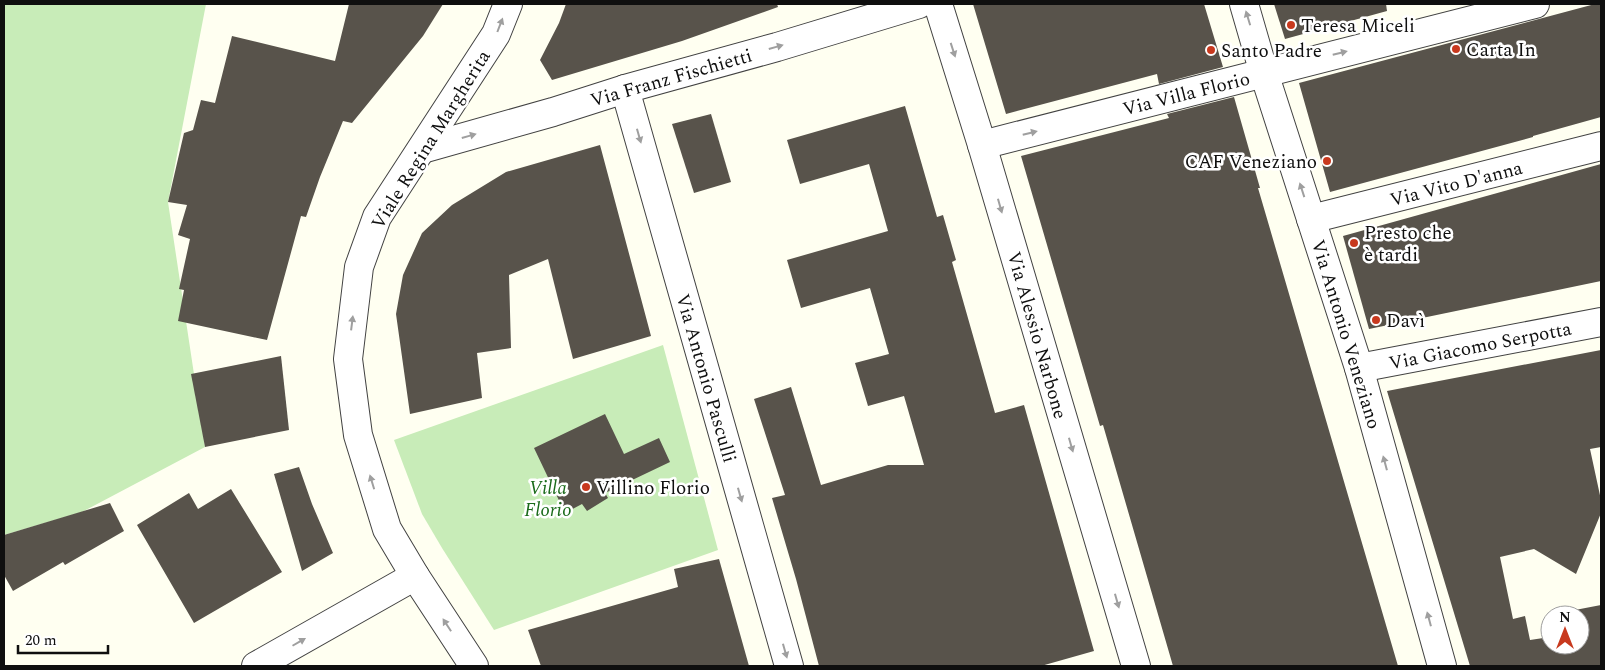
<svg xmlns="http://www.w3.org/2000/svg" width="1605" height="670" viewBox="0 0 1605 670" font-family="Spectral,serif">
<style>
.green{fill:#c8ecb8}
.building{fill:#58534b}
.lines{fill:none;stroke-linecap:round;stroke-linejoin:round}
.minor-casing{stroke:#424242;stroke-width:30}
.minor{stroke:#fff;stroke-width:28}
.oneway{fill:#9f9f9f}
.poi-dot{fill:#c8391e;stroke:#fff;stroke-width:2}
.labels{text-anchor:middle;stroke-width:5;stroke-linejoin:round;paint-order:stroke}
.poi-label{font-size:19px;fill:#0f0f0f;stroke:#fff;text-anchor:start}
.street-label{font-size:19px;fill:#0f0f0f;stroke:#fff}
.park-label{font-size:19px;font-style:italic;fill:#1b6b1b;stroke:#fff}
</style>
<rect width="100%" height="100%" fill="#fffff1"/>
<g class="green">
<path d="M4,4h202l-38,198 37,245 -123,65 -78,23z"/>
<path d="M663,345l55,205 -224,80 -52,-82 -20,-34 -28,-74z"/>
</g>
<g class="building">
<path d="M349,4h94l-20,32 -71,87 -9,-2 -23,56 -14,40 -5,-1 -34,124 -89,-19 6,-31 -5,-1 11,-50 -12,-4 9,-30 -19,-3 16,-69 9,-3 8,-30 14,3 17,-67 103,25z"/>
<path d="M566,4h211l1,3 -96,34 -130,39 -12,-20 19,-37z"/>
<path d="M973,4h231l19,63 -64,17 -2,-10 -151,40z"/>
<path d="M1274,4h112l1,7 -102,28z"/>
<path d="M1595,4h6v113l-68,19v1l-203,55 -31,-109z"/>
<path d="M1234,97l26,91h-2l140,478h-225l-70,-241 -3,1 -79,-270 148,-38 -2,-4z"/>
<path d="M905,106l32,111 6,-2 13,45 -4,2 43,151 29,-8 70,246 -53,15h-222l-23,-87 -24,-81 13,-3 -31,-96 37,-12 30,98 67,-20h36l-20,-69 -36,10 -13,-43 34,-9 -19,-66 -69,20 -14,-48 101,-29 -19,-67 -69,20 -13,-44z"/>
<path d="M711,114l20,68 -37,11 -22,-69z"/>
<path d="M600,145l51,191 -78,23 -25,-100 -39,16 2,73 -34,5 5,45 -72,16 -14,-100 7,-39 19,-42 30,-28 54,-33z"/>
<path d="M1601,164v117l-232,48 -26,-93z"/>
<path d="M1601,350v97l-11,2 11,51v13l-25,61 -42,-25 -34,8 13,62 12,-3 5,24 20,-3v8h30v-30h-4l-1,-5 26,-5v61h-131l-83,-275z"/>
<path d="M281,356l8,74 -84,17 -14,-73z"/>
<path d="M605,414l19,40 35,-16 11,24 -65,31 3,5 -21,13 -5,-7 -17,9 -31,-65z"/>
<path d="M299,467l13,37 21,49 -31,18 -28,-97z"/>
<path d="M231,489l51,83 -88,51 -57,-98 52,-32 9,16z"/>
<path d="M110,503l14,28 -59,34 -2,-3 -50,29 -9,-16v-40z"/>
<path d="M719,559l30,107h-208l-13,-36 150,-43 -4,-18z"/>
</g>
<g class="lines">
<g class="minor-casing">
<g id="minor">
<path d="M938,4l44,141 154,521"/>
<path d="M1244,4l20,69 95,295 83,298"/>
<path d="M625,89l164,577"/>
<path d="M982,145l553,-141"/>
<path d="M422,149l131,-37 72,-23 152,-42 142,-43"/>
<path d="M1311,219l290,-73"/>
<path d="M1359,368l242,-46"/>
<path d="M256,666l159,-90"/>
<path d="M474,666l-59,-90 -28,-47 -29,-94 -10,-76 11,-92 18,-50 119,-183 12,-30"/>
</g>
</g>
<use href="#minor" class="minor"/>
</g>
<defs><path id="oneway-solid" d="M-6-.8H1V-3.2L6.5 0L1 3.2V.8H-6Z" transform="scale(1.25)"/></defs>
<g class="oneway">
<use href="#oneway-solid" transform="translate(1248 18) rotate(-107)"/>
<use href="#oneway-solid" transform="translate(500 25) rotate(-69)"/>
<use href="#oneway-solid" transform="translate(776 47) rotate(-16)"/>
<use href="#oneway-solid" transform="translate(953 50) rotate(72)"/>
<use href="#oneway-solid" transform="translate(1340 53) rotate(-14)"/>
<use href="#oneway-solid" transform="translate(1030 133) rotate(-14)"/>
<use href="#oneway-solid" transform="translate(469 136) rotate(-16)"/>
<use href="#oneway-solid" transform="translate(639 136) rotate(74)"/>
<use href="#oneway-solid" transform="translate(1302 190) rotate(-108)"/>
<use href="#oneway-solid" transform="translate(1000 206) rotate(74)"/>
<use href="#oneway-solid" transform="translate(352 323) rotate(-83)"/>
<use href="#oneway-solid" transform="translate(1071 445) rotate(74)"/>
<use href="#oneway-solid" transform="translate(1385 463) rotate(-105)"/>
<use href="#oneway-solid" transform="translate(372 482) rotate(-107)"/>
<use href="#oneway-solid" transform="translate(740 495) rotate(74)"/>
<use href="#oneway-solid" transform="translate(1117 601) rotate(74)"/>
<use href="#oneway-solid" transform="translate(1429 619) rotate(-105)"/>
<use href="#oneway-solid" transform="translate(447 625) rotate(-123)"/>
<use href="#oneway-solid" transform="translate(299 642) rotate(-30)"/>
<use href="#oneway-solid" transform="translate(785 651) rotate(74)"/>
</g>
<g class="poi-dot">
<circle cx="1291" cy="25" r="5"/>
<circle cx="1456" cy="49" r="5"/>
<circle cx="1211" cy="50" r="5"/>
<circle cx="1327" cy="161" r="5"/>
<circle cx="1354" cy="243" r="5"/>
<circle cx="1376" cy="320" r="5"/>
<circle cx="586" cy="487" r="5"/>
</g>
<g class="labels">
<g class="poi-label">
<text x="1301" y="32">Teresa Miceli</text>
<text x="1466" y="56">Carta In</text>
<text x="1221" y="57">Santo Padre</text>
<text x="1317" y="168" text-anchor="end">CAF Veneziano</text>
<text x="1364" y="239">Presto che<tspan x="1364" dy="22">è tardi</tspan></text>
<text x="1386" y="327">Davì</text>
<text x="596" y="494">Villino Florio</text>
</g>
<g class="street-label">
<text transform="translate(671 77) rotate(-16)" y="7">Via Franz Fischietti</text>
<text transform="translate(1186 93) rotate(-14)" y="7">Via Villa Florio</text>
<text transform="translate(430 139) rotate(-58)" y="7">Viale Regina Margherita</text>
<text transform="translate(1456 183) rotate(-14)" y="7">Via Vito D'anna</text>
<text transform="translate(1347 334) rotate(73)" y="7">Via Antonio Veneziano</text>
<text transform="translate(1038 335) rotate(74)" y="7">Via Alessio Narbone</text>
<text transform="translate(1480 345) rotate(-11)" y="7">Via Giacomo Serpotta</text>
<text transform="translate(707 378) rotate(74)" y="7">Via Antonio Pasculli</text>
</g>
<g class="park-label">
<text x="548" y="494">Villa<tspan x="548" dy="22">Florio</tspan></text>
</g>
</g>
<rect width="1605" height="670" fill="none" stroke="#0f0f0f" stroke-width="10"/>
<g transform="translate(1565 630)"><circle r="24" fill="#ffffff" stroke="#9f9f9f"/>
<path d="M0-4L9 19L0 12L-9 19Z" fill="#c8391e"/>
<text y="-8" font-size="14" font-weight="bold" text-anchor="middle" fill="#0f0f0f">N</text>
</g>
<path d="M18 645v8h90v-8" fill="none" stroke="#0f0f0f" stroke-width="2.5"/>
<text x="25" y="645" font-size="15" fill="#0f0f0f" stroke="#ffffff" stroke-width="4" paint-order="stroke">20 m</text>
</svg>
